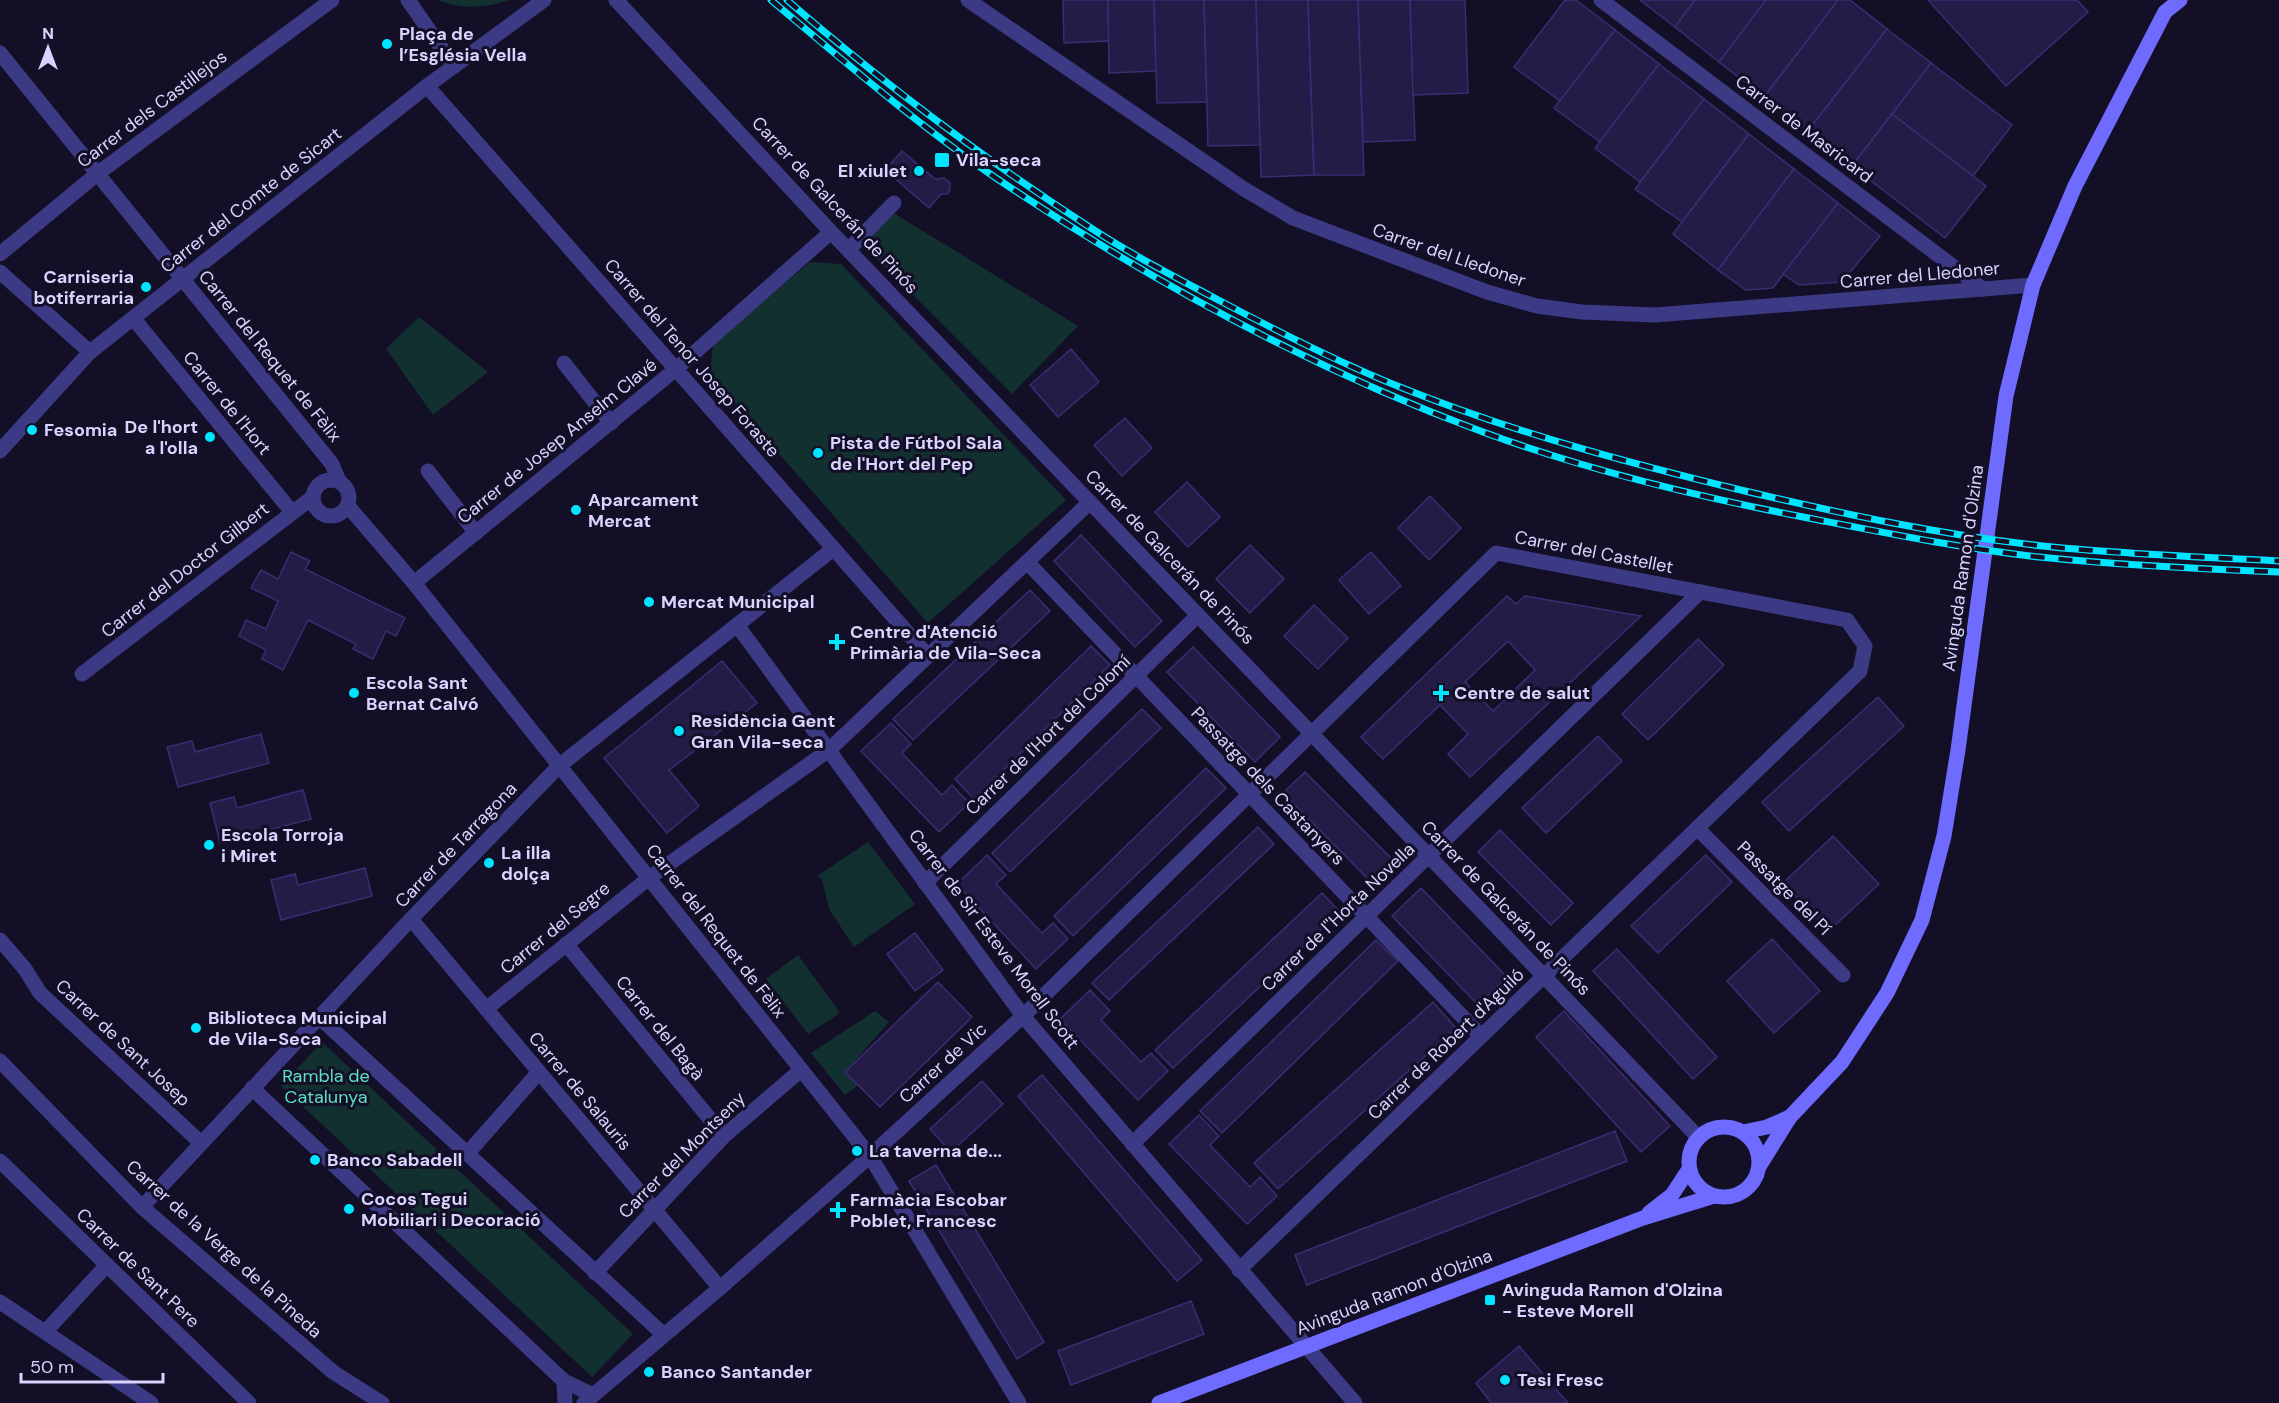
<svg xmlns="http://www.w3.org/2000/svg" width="2279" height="1403" viewBox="0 0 2279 1403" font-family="'DM Sans',sans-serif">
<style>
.green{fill:#12302f}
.building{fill:#241b47;stroke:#3b2d73;stroke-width:1.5;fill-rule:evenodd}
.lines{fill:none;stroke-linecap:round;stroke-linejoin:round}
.street{stroke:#3d3a85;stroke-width:15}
.secondary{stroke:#6f6bff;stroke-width:15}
.rail-casing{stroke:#00e5ff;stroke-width:7}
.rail{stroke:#130f26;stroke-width:4.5;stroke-dasharray:14;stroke-linecap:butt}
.poi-dot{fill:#00e5ff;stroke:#130f26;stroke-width:2}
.labels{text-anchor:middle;stroke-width:6;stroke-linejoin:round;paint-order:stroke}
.poi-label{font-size:18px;font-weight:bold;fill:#d9d4ff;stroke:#130f26;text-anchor:start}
.street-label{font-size:18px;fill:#d9d4ff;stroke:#130f26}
.park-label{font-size:18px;fill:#5fe0c0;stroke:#130f26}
</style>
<rect width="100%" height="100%" fill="#130f26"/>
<g class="green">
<path d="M438,0h72c-24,8 -47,10 -72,0z"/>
<path d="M887,209l191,117 -66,68 -154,-154z"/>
<path d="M810,262l31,2 225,236 -138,123 -218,-248 3,-31z"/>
<path d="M419,317l69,55 -55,43 -47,-66z"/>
<path d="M868,842l47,62 -61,43 -25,-38 -7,-29 -5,-4z"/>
<path d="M798,955l42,58 -32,21 -42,-55z"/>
<path d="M875,1011l14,11 -43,49 12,14 -13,10 -34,-42z"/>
<path d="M322,1042l311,292 -41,43 -311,-291z"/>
</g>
<g class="building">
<path d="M1063,0h45l1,41 -45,2z"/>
<path d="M1108,0h46l2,71 -47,2z"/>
<path d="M1154,0h50l3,102 -50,1z"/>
<path d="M1204,0h52l4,145 -52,1z"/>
<path d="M1256,0h52l6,175 -53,2z"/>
<path d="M1308,0h50l6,175h-50z"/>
<path d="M1358,0h52l5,140 -52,2z"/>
<path d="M1410,0h55l3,93 -55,2z"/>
<path d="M1565,0h11l39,30 -55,71 -46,-34z"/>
<path d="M1640,0h55l-20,27z"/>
<path d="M1695,0h71l-47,62 -44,-35z"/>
<path d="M1766,0h72l-74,97 -45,-35z"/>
<path d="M1838,0h12l37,29 -79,102 -44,-34z"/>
<path d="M1928,0h149l11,12 -82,74z"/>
<path d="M1887,29l44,34 -79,103 -44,-35z"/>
<path d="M1615,30l44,34 -59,78 -46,-34z"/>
<path d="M1931,63l81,62 -39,51 -81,-62z"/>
<path d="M1659,64l45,35 -64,83 -45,-34z"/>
<path d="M1704,99l45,35 -67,88 -47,-33z"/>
<path d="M1892,114l94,72 -41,52 -93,-72z"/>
<path d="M1749,134l45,35 -76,101 -45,-36z"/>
<path d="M902,151l33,28 9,-1 6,5v7l-3,4h-6l-12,14 -44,-38z"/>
<path d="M1794,169l44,34 -65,85 -27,2 -28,-20z"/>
<path d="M1838,203l42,33 -38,46 -43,3 -16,-11z"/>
<path d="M1071,349l28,33 -41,35 -28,-32z"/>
<path d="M1125,418l27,30 -30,28 -28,-31z"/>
<path d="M1187,482l33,35 -32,30 -33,-35z"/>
<path d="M1430,496l31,32 -32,32 -31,-32z"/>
<path d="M1081,535l81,86 -27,26 -81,-86z"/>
<path d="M1250,545l34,34 -34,34 -34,-34z"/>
<path d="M291,552l19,9 -5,8 100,49 -9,18 -10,-5 -13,28 -20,-10 3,-5 -48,-24 -25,50 -21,-11 4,-9 -27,-14 7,-16 20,9 12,-28 -27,-13 10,-18 17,9z"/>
<path d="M1371,552l30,34 -32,28 -30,-34z"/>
<path d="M1030,590l20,21 -137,129 -20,-21z"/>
<path d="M1507,596l9,8 9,-8 116,20 -171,161 -22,-23 20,-20 -28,-29 -57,54 -22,-22zM1508,641l27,29 -42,41 -28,-29z"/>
<path d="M1314,605l34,33 -30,31 -34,-33z"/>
<path d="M1698,639l26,26 -76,75 -26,-26z"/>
<path d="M1091,646l19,19 -136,134 -19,-20z"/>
<path d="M1193,647l87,90 -25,25 -88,-90z"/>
<path d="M722,661l35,42 -88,67 30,36 -32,27 -63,-75z"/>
<path d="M1878,697l26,29 -115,105 -27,-29z"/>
<path d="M1142,709l19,19 -151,144 -18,-19z"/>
<path d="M891,723l20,21 -9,9 40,42 10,-10 17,18 -30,29 -78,-81z"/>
<path d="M261,734l8,29 -91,24 -11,-40 25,-6 3,11z"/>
<path d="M1598,736l24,25 -76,72 -24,-25z"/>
<path d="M1206,768l20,20 -153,148 -19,-20z"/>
<path d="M1305,772l87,87 -22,22 -87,-88z"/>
<path d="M303,790l8,29 -91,24 -10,-40 24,-6 3,11z"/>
<path d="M1258,827l16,17 -165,156 -17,-17z"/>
<path d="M1500,830l73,73 -22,22 -73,-73z"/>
<path d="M1833,836l46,48 -50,47 -46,-48z"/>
<path d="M987,855l19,20 -10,9 46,49 11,-10 15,16 -32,30 -79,-85z"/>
<path d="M1706,855l26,27 -74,71 -27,-27z"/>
<path d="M365,868l7,28 -91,24 -10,-40 24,-6 3,11z"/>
<path d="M1421,888l86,89 -29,28 -86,-89z"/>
<path d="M1322,893l18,19 -167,156 -18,-18z"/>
<path d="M915,933l28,37 -28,21 -28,-37z"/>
<path d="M1772,939l48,52 -46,42 -47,-52z"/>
<path d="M1376,940l22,21 -176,172 -22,-22z"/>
<path d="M1617,949l100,108 -24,22 -100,-108z"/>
<path d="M938,982l34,35 -92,90 -35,-35z"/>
<path d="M1090,990l20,21 -9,9 40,42 10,-9 17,18 -30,29 -78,-81z"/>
<path d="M1433,1002l23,26 -178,161 -24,-26z"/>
<path d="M1564,1011l106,115 -29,26 -105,-115z"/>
<path d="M1042,1075l160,185 -25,21 -159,-185z"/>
<path d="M982,1081l21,23 -52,48 -21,-23z"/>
<path d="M1199,1115l20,21 -9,9 40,42 10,-10 17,19 -30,28 -78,-80z"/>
<path d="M1615,1131l12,30 -320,124 -12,-30z"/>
<path d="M936,1165l108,177 -27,17 -108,-178z"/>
<path d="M1191,1301l13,33 -133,51 -13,-34z"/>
<path d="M1519,1346l49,57h-77l-15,-20z"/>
</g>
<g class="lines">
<g class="street">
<path d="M408,0l46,66"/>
<path d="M616,0l215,232 867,905"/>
<path d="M968,0l276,189 49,29 194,74 50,14 45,6 73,3 378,-30"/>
<path d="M1601,0l382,289"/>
<path d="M0,53l332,411 7,17"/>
<path d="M427,86l501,570"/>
<path d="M849,249l45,-46"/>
<path d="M0,254l97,-80 235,-174"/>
<path d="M0,272l90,80"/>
<path d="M133,318l159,194"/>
<path d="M564,363l47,60"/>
<path d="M0,451l90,-99 337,-266 117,-86"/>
<path d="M428,471l48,62"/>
<circle cx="331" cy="498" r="18"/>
<path d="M348,506l66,77 456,573 149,247"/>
<path d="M1027,562l454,474"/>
<path d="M414,583l262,-214 155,-137"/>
<path d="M737,625l286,391 332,387"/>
<path d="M82,674l231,-177"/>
<path d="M1697,828l146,147"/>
<path d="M925,883l273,-268"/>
<path d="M411,919l309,369"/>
<path d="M0,940l25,29 15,24 161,150"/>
<path d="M566,944l158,192"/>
<path d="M486,1009l163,-131 180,-128 261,-248"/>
<path d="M319,1017l345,318"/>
<path d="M0,1061l142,146 191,165 49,31"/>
<path d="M252,1088l312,293 29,14"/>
<path d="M1132,1144l568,-552"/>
<path d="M467,1154l72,-82"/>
<path d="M0,1161l249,242"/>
<path d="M142,1207l269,-288 148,-153 274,-217"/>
<path d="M595,1273l129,-137 77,-66"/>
<path d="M0,1302l151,101"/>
<path d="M45,1332l62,-67"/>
<path d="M564,1381l1,22"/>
<path d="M584,1403l136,-115 150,-132 153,-140 473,-463 351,67 18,26 -5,25 -621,599"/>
</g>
<g class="secondary">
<circle cx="1724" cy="1162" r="35"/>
<path d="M1743,1132l24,-5 23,-10"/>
<path d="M1760,1165l30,-48 52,-55 45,-69 35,-73 22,-84 14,-86 48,-354 27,-111 42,-99 90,-174 15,-12"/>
<path d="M1649,1213l23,-18 17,-26"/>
<path d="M1159,1403l484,-185 71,-22"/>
</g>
<g class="rail-casing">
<g id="rail">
<path d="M771,0c74,62 148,126 228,180 151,101 313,189 484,252 103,38 212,64 320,85 78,15 156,31 236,40 80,8 160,12 240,15"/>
<path d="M787,0c97,84 200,161 307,230 48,31 100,57 151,84 50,26 102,52 155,73 112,45 228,76 345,104 98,23 197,44 297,55 79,8 158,11 237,15"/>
</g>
</g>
<use href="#rail" class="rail"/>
</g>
<g class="poi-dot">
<circle cx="387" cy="44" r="6"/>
<rect x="934" y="152" width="16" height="16" rx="3"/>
<circle cx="919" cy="171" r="6"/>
<circle cx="146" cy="287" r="6"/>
<circle cx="32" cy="430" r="6"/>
<circle cx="210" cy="437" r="6"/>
<circle cx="818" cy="453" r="6"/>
<circle cx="576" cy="510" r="6"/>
<circle cx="649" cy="602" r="6"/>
<path d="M834 633h6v6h6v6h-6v6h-6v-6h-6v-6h6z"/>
<circle cx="354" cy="693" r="6"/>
<path d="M1438 684h6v6h6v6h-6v6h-6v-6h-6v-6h6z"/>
<circle cx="679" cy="731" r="6"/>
<circle cx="209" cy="845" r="6"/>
<circle cx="489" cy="863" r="6"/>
<circle cx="196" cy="1028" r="6"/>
<circle cx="857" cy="1151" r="6"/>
<circle cx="315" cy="1160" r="6"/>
<circle cx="349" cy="1209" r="6"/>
<path d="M835 1201h6v6h6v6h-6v6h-6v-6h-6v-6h6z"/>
<rect x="1484" y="1294" width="12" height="12" rx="3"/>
<circle cx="649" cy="1372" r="6"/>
<circle cx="1505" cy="1380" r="6"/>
</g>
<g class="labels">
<g class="poi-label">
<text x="399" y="40">Plaça de<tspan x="399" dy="21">l’Església Vella</tspan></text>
<text x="956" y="166">Vila-seca</text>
<text x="907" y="177" text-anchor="end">El xiulet</text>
<text x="134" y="283" text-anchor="end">Carniseria<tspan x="134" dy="21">botiferraria</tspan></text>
<text x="198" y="433" text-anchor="end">De l'hort<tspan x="198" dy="21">a l'olla</tspan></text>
<text x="44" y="436">Fesomia</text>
<text x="830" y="449">Pista de Fútbol Sala<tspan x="830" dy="21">de l'Hort del Pep</tspan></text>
<text x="588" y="506">Aparcament<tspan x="588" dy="21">Mercat</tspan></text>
<text x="661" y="608">Mercat Municipal</text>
<text x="850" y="638">Centre d'Atenció<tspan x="850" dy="21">Primària de Vila-Seca</tspan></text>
<text x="366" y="689">Escola Sant<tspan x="366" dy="21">Bernat Calvó</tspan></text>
<text x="1454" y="699">Centre de salut</text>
<text x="691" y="727">Residència Gent<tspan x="691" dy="21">Gran Vila-seca</tspan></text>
<text x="221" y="841">Escola Torroja<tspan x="221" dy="21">i Miret</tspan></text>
<text x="501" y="859">La illa<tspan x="501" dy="21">dolça</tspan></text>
<text x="208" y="1024">Biblioteca Municipal<tspan x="208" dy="21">de Vila-Seca</tspan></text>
<text x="869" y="1157">La taverna de...</text>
<text x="327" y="1166">Banco Sabadell</text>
<text x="361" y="1205">Cocos Tegui<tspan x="361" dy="21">Mobiliari i Decoració</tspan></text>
<text x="850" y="1206">Farmàcia Escobar<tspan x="850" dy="21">Poblet, Francesc</tspan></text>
<text x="1502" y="1296">Avinguda Ramon d'Olzina<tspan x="1502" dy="21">- Esteve Morell</tspan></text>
<text x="661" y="1378">Banco Santander</text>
<text x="1517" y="1386">Tesi Fresc</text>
</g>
<g class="street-label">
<text transform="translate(152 109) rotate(-37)" y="6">Carrer dels Castillejos</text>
<text transform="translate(1804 129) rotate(37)" y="6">Carrer de Masricard</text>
<text transform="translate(251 200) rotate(-38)" y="6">Carrer del Comte de Sicart</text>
<text transform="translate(835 205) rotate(47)" y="6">Carrer de Galcerán de Pinós</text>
<text transform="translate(1449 255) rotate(19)" y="6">Carrer del Lledoner</text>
<text transform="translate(1920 275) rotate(-5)" y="6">Carrer del Lledoner</text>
<text transform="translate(270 356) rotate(51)" y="6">Carrer del Requet de Fèlix</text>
<text transform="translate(692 358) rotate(49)" y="6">Carrer del Tenor Josep Foraste</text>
<text transform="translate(227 403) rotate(51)" y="6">Carrer de l'Hort</text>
<text transform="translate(557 441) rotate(-39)" y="6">Carrer de Josep Anselm Clavé</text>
<text transform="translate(1594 552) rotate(11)" y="6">Carrer del Castellet</text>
<text transform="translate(1170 557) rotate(46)" y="6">Carrer de Galcerán de Pinós</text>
<text transform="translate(1963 568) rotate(-82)" y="6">Avinguda Ramon d'Olzina</text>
<text transform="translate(185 570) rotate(-38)" y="6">Carrer del Doctor Gilbert</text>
<text transform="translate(1048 735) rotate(-44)" y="6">Carrer de l'Hort del Colomí</text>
<text transform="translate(1268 786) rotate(46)" y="6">Passatge dels Castanyers</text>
<text transform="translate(456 845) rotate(-46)" y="6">Carrer de Tarragona</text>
<text transform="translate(1784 888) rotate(45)" y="6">Passatge del Pí</text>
<text transform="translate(1506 908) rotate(46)" y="6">Carrer de Galcerán de Pinós</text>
<text transform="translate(1338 917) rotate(-44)" y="6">Carrer de l''Horta Novella</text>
<text transform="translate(555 928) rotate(-39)" y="6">Carrer del Segre</text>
<text transform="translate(716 931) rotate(52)" y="6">Carrer del Requet de Fèlix</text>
<text transform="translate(994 939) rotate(53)" y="6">Carrer de Sir Esteve Morell Scott</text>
<text transform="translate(660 1028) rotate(51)" y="6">Carrer del Bagà</text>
<text transform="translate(123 1043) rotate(43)" y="6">Carrer de Sant Josep</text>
<text transform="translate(1446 1044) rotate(-44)" y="6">Carrer de Robert d'Aguiló</text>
<text transform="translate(943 1063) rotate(-42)" y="6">Carrer de Vic</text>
<text transform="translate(580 1091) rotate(50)" y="6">Carrer de Salauris</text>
<text transform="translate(682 1155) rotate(-45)" y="6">Carrer del Montseny</text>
<text transform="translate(224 1249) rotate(42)" y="6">Carrer de la Verge de la Pineda</text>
<text transform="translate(138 1268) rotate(44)" y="6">Carrer de Sant Pere</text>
<text transform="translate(1394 1292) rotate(-21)" y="6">Avinguda Ramon d'Olzina</text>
</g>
<g class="park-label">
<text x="326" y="1082">Rambla de<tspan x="326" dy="21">Catalunya</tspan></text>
</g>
</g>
<g transform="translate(48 48)" stroke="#130f26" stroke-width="4.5" paint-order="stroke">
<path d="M0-4.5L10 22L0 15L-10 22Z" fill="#d9d4ff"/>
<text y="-9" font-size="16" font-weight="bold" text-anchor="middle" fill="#d9d4ff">N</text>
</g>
<path d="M21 1373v9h142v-9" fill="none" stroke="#d9d4ff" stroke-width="3"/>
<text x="30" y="1373" font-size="18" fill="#d9d4ff" stroke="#130f26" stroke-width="4.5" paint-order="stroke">50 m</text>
</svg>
